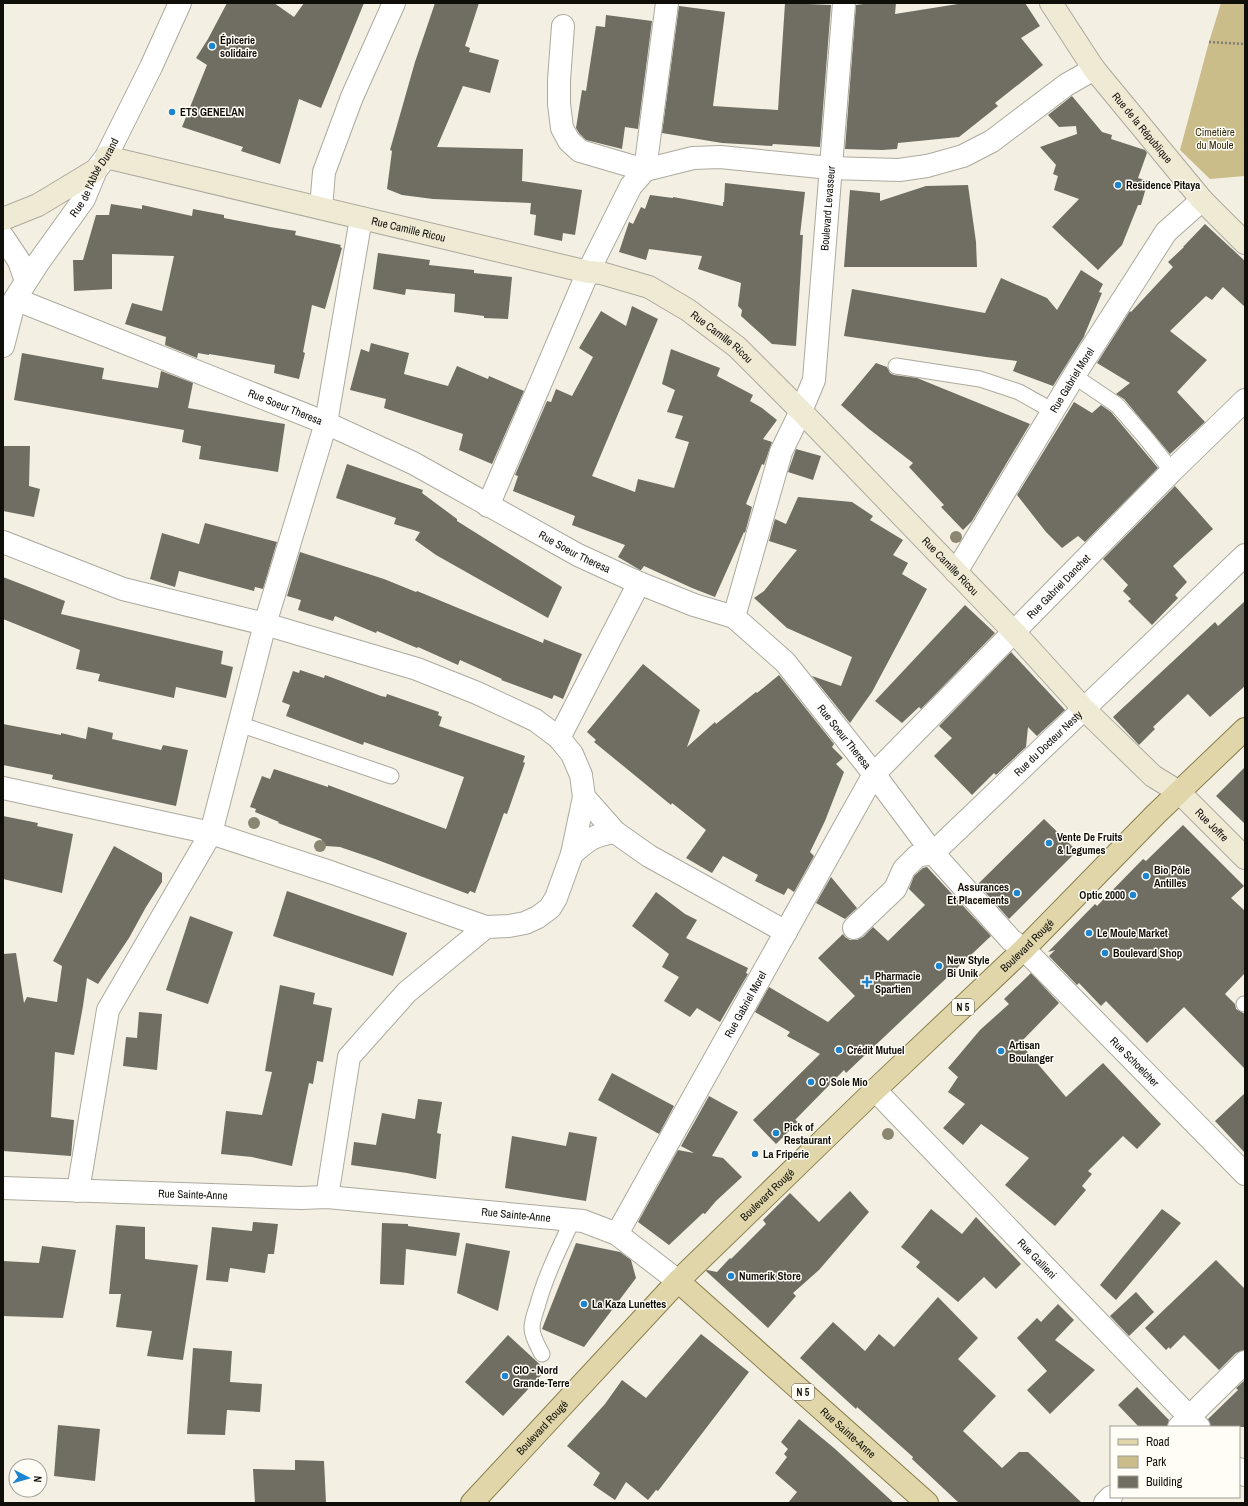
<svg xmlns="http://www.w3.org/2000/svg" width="1248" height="1506" viewBox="0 0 1248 1506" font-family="'Archivo Narrow',sans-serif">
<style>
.green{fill:#cabd89}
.building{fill:#706d62}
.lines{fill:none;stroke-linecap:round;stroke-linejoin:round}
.lane-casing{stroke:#aca99d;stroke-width:17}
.street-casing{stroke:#aca99d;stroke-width:24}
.secondary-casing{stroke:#aca99d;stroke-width:24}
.primary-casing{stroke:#897e4c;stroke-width:24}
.path{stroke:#807e75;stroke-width:2.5;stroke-dasharray:2 2;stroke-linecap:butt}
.lane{stroke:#fff;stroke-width:15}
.street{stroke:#fff;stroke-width:22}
.secondary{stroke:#efead4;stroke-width:22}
.primary{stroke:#e0d6a9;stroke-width:22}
.tree{fill:#8b8671}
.poi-dot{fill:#1d84cf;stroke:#fffdf5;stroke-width:1.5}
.labels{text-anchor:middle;stroke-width:3;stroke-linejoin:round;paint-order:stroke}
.shield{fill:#fffdf5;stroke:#575650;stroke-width:1}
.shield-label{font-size:10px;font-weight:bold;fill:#0f0e09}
.poi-label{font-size:11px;font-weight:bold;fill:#0f0e09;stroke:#fffdf5;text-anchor:start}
.street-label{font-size:11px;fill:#0f0e09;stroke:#fffdf5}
.park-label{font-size:11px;fill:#363013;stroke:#fffdf5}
</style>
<rect width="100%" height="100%" fill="#f3f0e3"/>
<path class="green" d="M1221,3h24v173l-35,3 -30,-29 29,-108z"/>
<g class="building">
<path d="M227,3h47l20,14 10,-14h60l-43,105 -22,-9 -19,65 -39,-13 2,-4 -61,-20 25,-62 -11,-7 12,-19z"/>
<path d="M435,3h44l-14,43 5,2 -1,4 30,8 -9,33 -27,-7 -26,61 86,2 -1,32 60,9 -7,45 -12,-2 -1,8 -28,-6 2,-20 -6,-1 1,-11 -98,-4 -31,-4 -15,-6 5,-38 -2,-1 25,-88z"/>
<path d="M785,3l46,2 -11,142 -47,-3 -1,2 -50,-3 -60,-10 17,-127 46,6 -12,94 65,4z"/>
<path d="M863,3h33l-1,11 69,-11h61l15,23 -19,12 22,27 -48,38 3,3 -39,31 -61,6 -1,6 -15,1 -37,-1 11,-144 7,-1z"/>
<path d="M606,15l46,6 -14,108 -13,-2 -3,22 -36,-9 -7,-7 -3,-5 6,-38 4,1 10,-65 9,1z"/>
<path d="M1072,96l30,36 10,3 -1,4 34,11 2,3 -9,25 10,3 -7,24h-3l-16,40 -24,25 -46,-43 27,-28 -25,-9 4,-14 -5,-2 3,-9 -16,-18 37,-13 -1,-8 -17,1 -11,-12z"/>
<path d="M725,183l80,9 -5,43h3l-7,111 -24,-2 -31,-28 1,-6 -4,-4 3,-23 -43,-14 4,-13 -53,-7 -3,11 -27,-8 10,-30 4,2 8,-17 4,2 5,-14 23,3v-1l50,9v-4h1z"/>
<path d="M968,185l8,57 1,25h-133l6,-77 30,3v8l46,-15z"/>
<path d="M111,204l31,5v-4l50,11 1,-7 31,6v3l46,9 26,4 -1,4 46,10 -1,2 2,1 -17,61 -13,-4 -9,47 2,1 -6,26 -25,-6 1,-8 -66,-11v1l-11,-2 -1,5 -32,-13 1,-8 -41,-13 7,-21 30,8 12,-55 -62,-2v35l-38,2 -1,-31h10l13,-45h13z"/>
<path d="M1205,224l40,37v46l-22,-20 -11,13 -6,-4 -36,35 37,29 -30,32 28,30 -35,32 -46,-55 -8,-5 14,-11 -33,-20 33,-52 1,1 42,-45 -5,-5 16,-15h-1z"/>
<path d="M378,253l52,7 -1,5 45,5v3l38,4 -4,42 -24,-1v-2l-30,-4 1,-18 -49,-5 -1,6 -32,-6z"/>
<path d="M1081,270l22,14 -4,8 3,1 -18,43 1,-1 -32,51 -40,-15 4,-10 -31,-4 -142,-21 8,-47 133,24 16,-35 46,20 10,12z"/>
<path d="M632,306l26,13 -66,157 43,16 3,-13 36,9 15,-46 -14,-4 8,-22 -16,-4 8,-22 -13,-6 9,-35 49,19 -3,8 36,19 -3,6 12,7 15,12 -14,19 9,3 -8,23 -2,-1 -16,40 6,3 -7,26 -1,-1 -29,65 -23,-9 -48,-22 -3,4h-1l-22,-13 7,-12 -53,-20 3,-9 -62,-25 5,-15 -3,-1 32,-74 4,1 5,-13 16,7 21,-39 -14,-9 22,-37 25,15z"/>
<path d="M371,343l38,10 -5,21 44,12 9,-20 31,13 1,-3 35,15 -32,73 -33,-14 4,-16 -79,-26 2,-9 -36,-9 11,-41 8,3z"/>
<path d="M22,353l82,15 -2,11 56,9 3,-17 32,12 -5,25 97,16 -7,48 -79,-13 2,-13 -19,-4 2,-12 -170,-30z"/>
<path d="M876,363l11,4 3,6 4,2 23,3 113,46 -58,97 -9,9 -22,-23 3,-2 -35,-38 4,-4 -44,-34 -28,-24z"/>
<path d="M1074,402l18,11 9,-8 10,7 47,56 -73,74 -7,-6 -16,12 -16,-16 -29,-37z"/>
<path d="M3,446h27l-1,40 11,3 -6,28 -31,-6z"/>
<path d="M796,449l25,7 -8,24 -25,-8z"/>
<path d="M347,464l76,26 -1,3 35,26v2l105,66 -14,31 -112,-63 -21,-15 5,-8 -26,-8 2,-6 -60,-20z"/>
<path d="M1175,486l38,43 -40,37 14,16 -12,13 3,3 -26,27 -24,-24 3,-2 -8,-8 5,-6 -25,-26z"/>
<path d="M798,497l54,5 21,14 -3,4 33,20 -10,15 15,8 -6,11 25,15 -55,103 -22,31 -38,-47 29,10 11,-29 -65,-29 -33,-30 10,-7 33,-41 -28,-9 6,-22 11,5z"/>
<path d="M205,523l72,19 -14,47 -8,-2 -1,4 -75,-20 -4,16 -25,-8 12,-46 37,11z"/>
<path d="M300,552l84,27 32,13 1,-1 126,52 1,-4 38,15 -19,45 -9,-4 -2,4 -51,-19 1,-1 -42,-19 -2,5 -40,-18 -1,1 -40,-17 -1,2 -41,-17 -2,5 -35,-11 3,-10 -14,-4z"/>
<path d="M3,577l62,24 -4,13 162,37 -2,13 12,3 -7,31 -50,-11 -2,11 -76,-17 2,-7 -24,-5 4,-19 -77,-31z"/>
<path d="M1245,601v85l-35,31 -22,-23 -35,33 2,2 -16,16 -26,-28 102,-95 3,4z"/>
<path d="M965,605l30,28 -74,76 -2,-2 -17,16 -27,-22z"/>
<path d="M1011,652l54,58 -28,26 -9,-9 -2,20 -30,28 -2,-2 -22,22 -38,-39 18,-18 -13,-12z"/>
<path d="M643,664l57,46 -13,37 28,-25 1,2 40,-32 1,1 22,-18 55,69 -2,3 11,11 -7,6 8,8 -19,49 -15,31 4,4 -20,36 -6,-4 -4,7 -29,-14 3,-6 -35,-19 -11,17 -26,-15 20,-28 -34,-27 -1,2 -77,-63 2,-2 -9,-8z"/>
<path d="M300,670l24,8 1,-3 56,21 5,1 1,-3 52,18 -1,3 4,2 -3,9 86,30 -2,6 2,1 -18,51 -3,-1 -29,80 -5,-2 -2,3 -93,-35 -35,-12 -14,-1 -5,-7 -43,-16 1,-1 -24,-10 1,-3 -6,-2 12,-31 8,3 4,-10 54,18v-2l118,44 18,-52 -100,-35 -1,3 -77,-29 4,-11 -8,-3 11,-31 6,2z"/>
<path d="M3,724l58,11v-2l25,6 2,-12 25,6 -1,6 49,11 2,-5 25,5 -12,56 -124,-27 1,-4 -50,-10z"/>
<path d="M1245,767v57l-29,-28z"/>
<path d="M3,816l35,7 -1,3 36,8 -11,59 -59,-14z"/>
<path d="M1044,819l33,32 -68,68 -31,-35z"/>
<path d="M1183,825l61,61 -13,12 14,13v62l-20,21 10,10 1,5 9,5v55l-61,-62 -37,36 -41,-42 -5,5 -22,-23 -2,2 -28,-29 6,-6 -7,2 47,-48 2,2 46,-47 3,2z"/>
<path d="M114,846l48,27v9l-16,25 -17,31 -31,46 -11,-6 -4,28 -9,49 -19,-3 -4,65 23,3 -3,36 -68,-5v-197l13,-1 8,50 3,-6 30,5 5,-36 -9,-5z"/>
<path d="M927,867l64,69 -145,137 -2,-3 -49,50 3,2 -22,22 -23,-24 67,-66 -33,-18 3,-4 -35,-20 14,-25 59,35 27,-26 -37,-38 25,-24 2,3 5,3h7l6,-3 10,-10 15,14 37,-36 -16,-16 5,-13 9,-8z"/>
<path d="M831,877l26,31 -12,11 -29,-16z"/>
<path d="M287,891l120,42 -14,43 -120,-40z"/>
<path d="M656,892l29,22 12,6 -11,18 62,30 -2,5 2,1 -28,48 -23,-14 -7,9 -26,-16 15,-24 -17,-10 7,-13 -37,-28z"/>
<path d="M190,916l43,16 -25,72 -42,-14z"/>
<path d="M1031,973l28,30 -39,40 46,54 37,-34 58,61 -24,25 -14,-13 -35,35 4,3 -10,12 4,4 -31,36 -50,-41 24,-27 -48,-34 -18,21 -20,-17 22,-24 -17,-12 10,-15 -10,-9 32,-38 29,-26 -5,-5z"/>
<path d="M280,985l35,8 -2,11 19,4 -9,54 -6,-1 -4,23 -4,-1 -17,83 -40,-9 -31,-3 5,-43 36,4 10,-43 -7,-1z"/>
<path d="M139,1012l23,2 -5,56 -34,-4 3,-29 11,1z"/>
<path d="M612,1073l62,33 -15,28 -61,-34z"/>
<path d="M1245,1093v60l-30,-32z"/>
<path d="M709,1096l29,16 -26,44 11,2 19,19 -26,24 -11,13 -2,-1 -34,32 -31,-23 40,-72 16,3 -13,-7z"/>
<path d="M418,1099l24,3 -5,31 4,1 -5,45 -29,-6 -56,-8 3,-23 22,3 6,-32 33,6z"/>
<path d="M569,1132l28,5 -11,64 -81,-13 7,-52 54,10z"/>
<path d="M850,1191l19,21 -50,58 -26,23 3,3 -28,32 -62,-57 1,-1 10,2 13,-14 1,1 35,-35 -3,-4 27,-27 29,29z"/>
<path d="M931,1209l31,25 14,-17 45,47 -25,25 -12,-12 -26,25 -42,-35 4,-5 -19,-15z"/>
<path d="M1162,1209l19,14 -65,77 -16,-15z"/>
<path d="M253,1222l25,2 -4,30h-6l-3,19 -35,-5 -2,14 -22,-2 6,-53 40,4z"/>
<path d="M382,1223l26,1v2l52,7 -4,23 -50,-7 -2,36 -24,-1z"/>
<path d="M116,1225l29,2v32l53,6 -15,95 -36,-4 5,-25 -36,-4 5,-33h-12z"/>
<path d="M466,1243l44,8 -12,60 -41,-18z"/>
<path d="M576,1243l44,9 11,8 5,18 -52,69 -42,-18z"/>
<path d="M42,1246l34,4 -13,68 -60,-2v-55l36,2z"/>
<path d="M1216,1260l29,29v61l-9,3 -17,17 -35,-35 -14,14 -1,-2 -3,3 -21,-22z"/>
<path d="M1136,1292l18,20 -25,24 -19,-20z"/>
<path d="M938,1297l40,41 -20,21 38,37 -33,35 39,37 17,-16h9l54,51h-123l-47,-44 1,-2 -56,-50 -1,2 -56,-51 33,-36 32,29 14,-17 15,13z"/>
<path d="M1058,1304l16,16 -19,20 40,30 -45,44 -23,-24 20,-19 -30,-33 20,-20 4,4z"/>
<path d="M701,1334l48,38 -91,119 -2,-1 -8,10 -22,-18 -11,18 -22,-15 7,-12 -33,-27 38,-42 17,-24 24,18z"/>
<path d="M508,1335l38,35 -43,46 -38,-34z"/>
<path d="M193,1348l39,3 -2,31 32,2 -2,28 -33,-2 -2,25 -38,-1z"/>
<path d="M1245,1380v47h-34l-3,-8 30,-29 -2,-2z"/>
<path d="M1137,1387l32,33 -2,7h-28l-21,-22z"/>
<path d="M799,1419l35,29 60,55h-106l9,-11 -22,-19 12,-16 -3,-3 4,-5 -7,-7z"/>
<path d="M58,1425l42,4 -5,52 -41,-5z"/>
<path d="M295,1460l29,1 2,42h-71l-2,-34 42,1z"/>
</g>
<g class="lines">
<g class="lane-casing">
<g id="lane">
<path d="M896,366l84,13 39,13 34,19"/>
<path d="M1074,376l43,29 28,32 27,34"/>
<path d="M239,724l152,52"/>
<path d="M1244,1004h1"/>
<path d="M542,1354c-4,-8 -10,-17 -10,-26 0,-7 3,-15 5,-21 8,-30 22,-58 35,-86"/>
</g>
</g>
<g class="street-casing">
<g id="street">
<path d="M563,26l-4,54v24l3,24 7,13 11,10 65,19 48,-12 27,-1 110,11 69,2 28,-4 36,-10 29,-15 74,-56 28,-16"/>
<path d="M321,208l3,-36 28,-75 42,-94"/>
<path d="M3,237l16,24 7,20"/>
<path id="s1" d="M15,299l311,124 87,40 165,92 61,28 55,22 40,12 51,45 89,112 59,79 78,87 13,9 221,225"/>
<path id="s2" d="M3,346l12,-47 23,-36 46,-64 12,-29 10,-13 45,-90 29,-64"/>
<path d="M488,506l100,-234 43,-86 14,-16 22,-167"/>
<path d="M3,542l120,47 142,35 152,45 60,24 58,27 24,18 13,16 9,21 3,22 -12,57 -16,44 -6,10 -12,9 -13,6 -16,3 -23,1 -79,65 -58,65 -22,140"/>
<path id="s3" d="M956,572l121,-201 89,-139 36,-32"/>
<path id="s4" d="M734,617l47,-165 20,-41 13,-31 30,-377"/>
<path d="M559,738l80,-155"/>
<path d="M3,788l208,45 122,40 153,54"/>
<path d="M584,797l31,35 34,24 137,76"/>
<path d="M572,854c16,-14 21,-19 43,-22"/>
<path id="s5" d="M854,928l41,-39 9,-20 13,-13 16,-3 312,-298"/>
<path id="s6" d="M875,1090l324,337"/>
<path id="s7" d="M3,1188l298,10 26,-1 256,24 34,13 61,47"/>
<path d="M78,1191l30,-181 103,-177 54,-209 61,-201 35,-205"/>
<path id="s8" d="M617,1234l257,-460 298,-303 73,-71"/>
<path d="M1179,1427l66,-65"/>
<path d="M1239,1469l6,6"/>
<path d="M1105,1503l6,-6"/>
</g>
</g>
<g class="secondary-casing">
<g id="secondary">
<path id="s9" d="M1051,3l43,66 108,131 43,43"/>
<path id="s10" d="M106,157l482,115 13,1 48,14 39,23 49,37 64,64 213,221 69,76 70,68 26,16 66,66"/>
<path d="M3,219l35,-14 58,-35"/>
</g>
</g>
<g class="primary-casing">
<g id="primary">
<path id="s11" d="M678,1281l249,222"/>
<path id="s12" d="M472,1503l206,-222 197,-191 149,-141 132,-135 89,-85"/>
</g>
</g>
<path class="path" d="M1209,42l36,2"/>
<use href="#lane" class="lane"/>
<use href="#street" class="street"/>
<use href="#secondary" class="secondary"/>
<use href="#primary" class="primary"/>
</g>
<g class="tree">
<circle cx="956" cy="537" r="6"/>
<circle cx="254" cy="823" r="6"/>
<circle cx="320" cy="846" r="6"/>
<circle cx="888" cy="1134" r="6"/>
</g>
<g class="poi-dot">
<circle cx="212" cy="46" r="4"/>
<circle cx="172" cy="112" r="4"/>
<circle cx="1118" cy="185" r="4"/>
<circle cx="1049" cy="843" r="4"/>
<circle cx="1146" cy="876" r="4"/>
<circle cx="1017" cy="893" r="4"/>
<circle cx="1133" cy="895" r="4"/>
<circle cx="1089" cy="933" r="4"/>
<circle cx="1105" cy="953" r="4"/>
<circle cx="939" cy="966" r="4"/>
<path d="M865 976h4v4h4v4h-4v4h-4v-4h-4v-4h4z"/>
<circle cx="839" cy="1050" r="4"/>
<circle cx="1001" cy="1051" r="4"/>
<circle cx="811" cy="1082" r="4"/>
<circle cx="776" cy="1133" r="4"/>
<circle cx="755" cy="1154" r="4"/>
<circle cx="731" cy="1276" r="4"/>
<circle cx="584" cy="1304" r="4"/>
<circle cx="505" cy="1376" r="4"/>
</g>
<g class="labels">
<g class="shield">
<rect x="952" y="999" width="22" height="16" rx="3"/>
<rect x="792" y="1384" width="22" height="16" rx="3"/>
</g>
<g class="shield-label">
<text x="963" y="1011">N 5</text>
<text x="803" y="1396">N 5</text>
</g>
<g class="poi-label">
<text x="220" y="44">Épicerie<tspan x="220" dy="13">solidaire</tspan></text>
<text x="180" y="116">ETS GENELAN</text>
<text x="1126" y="189">Residence Pitaya</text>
<text x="1057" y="841">Vente De Fruits<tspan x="1057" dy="13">&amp; Legumes</tspan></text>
<text x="1154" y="874">Bio Pôle<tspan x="1154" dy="13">Antilles</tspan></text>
<text x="1009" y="891" text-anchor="end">Assurances<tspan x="1009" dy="13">Et Placements</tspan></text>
<text x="1125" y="899" text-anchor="end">Optic 2000</text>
<text x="1097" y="937">Le Moule Market</text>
<text x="1113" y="957">Boulevard Shop</text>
<text x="947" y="964">New Style<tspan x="947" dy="13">Bi Unik</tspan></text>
<text x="875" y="980">Pharmacie<tspan x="875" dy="13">Spartien</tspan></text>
<text x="1009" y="1049">Artisan<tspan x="1009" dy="13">Boulanger</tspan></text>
<text x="847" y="1054">Crédit Mutuel</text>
<text x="819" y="1086">O' Sole Mio</text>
<text x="784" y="1131">Pick of<tspan x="784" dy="13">Restaurant</tspan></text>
<text x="763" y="1158">La Friperie</text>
<text x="739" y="1280">Numerik Store</text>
<text x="592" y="1308">La Kaza Lunettes</text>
<text x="513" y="1374">CIO - Nord<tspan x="513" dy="13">Grande-Terre</tspan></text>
</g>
<g class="street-label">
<text dy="4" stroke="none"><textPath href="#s9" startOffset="155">Rue de la République</textPath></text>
<text dy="4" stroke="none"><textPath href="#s2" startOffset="194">Rue de l'Abbé Durand</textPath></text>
<text dy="4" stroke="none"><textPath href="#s4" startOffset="423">Boulevard Levasseur</textPath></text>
<text dy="4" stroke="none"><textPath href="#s10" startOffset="311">Rue Camille Ricou</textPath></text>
<text dy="4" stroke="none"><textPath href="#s10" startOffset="647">Rue Camille Ricou</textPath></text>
<text dy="4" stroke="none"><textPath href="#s3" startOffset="224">Rue Gabriel Morel</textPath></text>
<text dy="4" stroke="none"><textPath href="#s1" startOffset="291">Rue Soeur Theresa</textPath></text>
<text dy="4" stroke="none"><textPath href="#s1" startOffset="615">Rue Soeur Theresa</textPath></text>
<text dy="4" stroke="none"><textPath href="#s10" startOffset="971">Rue Camille Ricou</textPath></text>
<text dy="4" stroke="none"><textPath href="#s8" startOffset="790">Rue Gabriel Danchet</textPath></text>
<text dy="4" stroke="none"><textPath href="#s1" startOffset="951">Rue Soeur Theresa</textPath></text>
<text dy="4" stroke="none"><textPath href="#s5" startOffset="272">Rue du Docteur Nesty</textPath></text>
<text dy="4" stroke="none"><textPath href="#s10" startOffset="1340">Rue Joffre</textPath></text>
<text dy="4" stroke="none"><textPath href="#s12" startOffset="787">Boulevard Rougé</textPath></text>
<text dy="4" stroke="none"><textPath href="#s8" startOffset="263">Rue Gabriel Morel</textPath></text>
<text dy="4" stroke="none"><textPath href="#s1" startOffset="1388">Rue Schoelcher</textPath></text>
<text dy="4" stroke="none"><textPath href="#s7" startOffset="190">Rue Sainte-Anne</textPath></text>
<text dy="4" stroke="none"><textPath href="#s12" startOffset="427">Boulevard Rougé</textPath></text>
<text dy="4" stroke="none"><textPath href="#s7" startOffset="514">Rue Sainte-Anne</textPath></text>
<text dy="4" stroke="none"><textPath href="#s6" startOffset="234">Rue Gallieni</textPath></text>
<text dy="4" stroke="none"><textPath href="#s12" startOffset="103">Boulevard Rougé</textPath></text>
<text dy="4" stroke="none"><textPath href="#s11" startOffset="228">Rue Sainte-Anne</textPath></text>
</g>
<g class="park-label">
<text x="1215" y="136">Cimetière<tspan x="1215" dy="13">du Moule</tspan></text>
</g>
</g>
<rect width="1248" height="1506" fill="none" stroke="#0f0e09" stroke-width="8"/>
<rect x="1110" y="1426" width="130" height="72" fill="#fffdf5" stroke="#9f9d97"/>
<rect x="1118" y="1439" width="20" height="6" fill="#e0d6a9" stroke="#9f9d97"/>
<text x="1146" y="1446" font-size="12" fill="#0f0e09">Road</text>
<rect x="1118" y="1456" width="20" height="12" fill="#cabd89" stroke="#9f9d97"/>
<text x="1146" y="1466" font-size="12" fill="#0f0e09">Park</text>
<rect x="1118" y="1476" width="20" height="12" fill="#706d62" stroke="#9f9d97"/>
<text x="1146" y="1486" font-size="12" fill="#0f0e09">Building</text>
<g transform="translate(28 1478) rotate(96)"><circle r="19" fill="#fffdf5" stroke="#9f9d97"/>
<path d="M0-3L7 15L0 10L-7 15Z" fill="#1d84cf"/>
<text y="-6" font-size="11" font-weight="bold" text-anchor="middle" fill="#0f0e09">N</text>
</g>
</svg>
